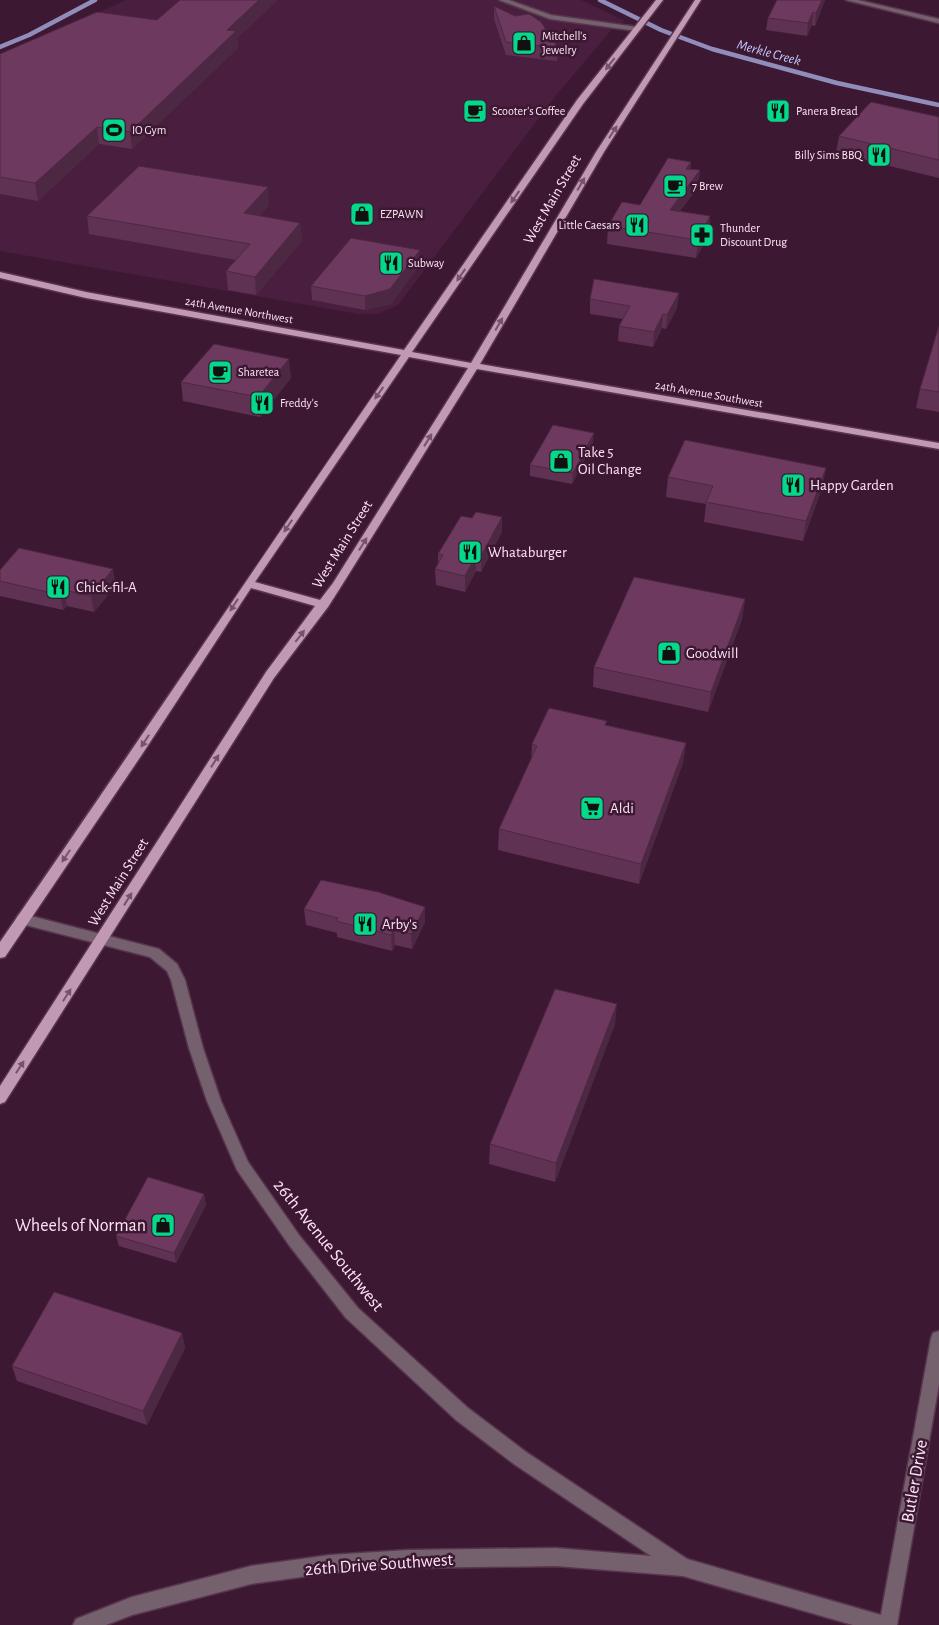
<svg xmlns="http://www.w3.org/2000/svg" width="939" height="1625" viewBox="0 0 939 1625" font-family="'Alegreya Sans',sans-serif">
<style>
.built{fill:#491e3e}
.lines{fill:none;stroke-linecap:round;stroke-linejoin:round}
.stream{stroke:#908dbb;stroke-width:4.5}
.minor-casing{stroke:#58354e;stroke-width:3}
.major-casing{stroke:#58354e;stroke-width:3}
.minor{fill:#74616d;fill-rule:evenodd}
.major{fill:#c199b3;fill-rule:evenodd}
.wall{fill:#5f3152}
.shaded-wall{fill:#4d2842}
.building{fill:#6e395f;stroke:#4d2842}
.oneway{fill:#78526d}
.labels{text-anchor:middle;stroke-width:5;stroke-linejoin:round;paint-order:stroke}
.far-poi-label{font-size:12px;fill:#fde4f4;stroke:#3d1833;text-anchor:start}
.far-street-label{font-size:12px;fill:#fde4f4;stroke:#3d1833}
.far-water-label{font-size:14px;font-style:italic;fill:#c0c8fb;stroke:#3d1833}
.street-label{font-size:15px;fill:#fde4f4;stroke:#3d1833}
.poi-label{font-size:15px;fill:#fde4f4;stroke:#3d1833;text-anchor:start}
.near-poi-label{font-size:18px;fill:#fde4f4;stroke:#3d1833;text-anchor:end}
.near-street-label{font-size:18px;fill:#fde4f4;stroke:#3d1833}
</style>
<rect width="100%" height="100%" fill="#3d1833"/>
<path class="built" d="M126,0h455l44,21 -12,7 -59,70 -156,207 -21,9h-19l-358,-63v-194z"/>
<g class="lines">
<g class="stream">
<path d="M600,0l61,30 51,19 125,34 102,22"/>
<path d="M0,47l29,-12 66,-35"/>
</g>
<g class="minor-casing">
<g id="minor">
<path d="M499,0h10l42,15 86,12 4,2 -4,2 -87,-12z"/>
<path d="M846,0h12l81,19v4z"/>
<path d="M23,914l136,35 18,15 8,16 18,68 18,53 27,61 51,73 59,73 110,100 58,44 161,107 194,56 50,-277 2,-5 6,-2v53l-42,241h-44l-170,-49 -127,-10 -148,2 -78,5 -79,11 -119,31 -26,10h-33l3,-6 56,-22 119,-31 79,-11 78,-5 148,-2 95,8 -137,-92 -58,-44 -110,-102 -57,-73 -52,-75 -30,-69 -18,-53 -18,-68 -4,-9 -17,-14 -132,-34 -2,-4 2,-4z"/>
</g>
</g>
<g class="major-casing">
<path id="major" d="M656,0h7l-80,104 -171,248 59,11 125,-211 99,-152h6l-97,152 -124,212 459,79v6l-462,-80 -135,216 -14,22 -54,71 -269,424 -5,2v-18l266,-414 49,-66 -64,-18 -108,165 -138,204 -5,1v-16c135,-195 266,-392 401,-587l-315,-57 -86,-20v-6l86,20 318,58 173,-250zM409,357l59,11 -135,215 -13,17 -65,-18z"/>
</g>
<use href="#minor" class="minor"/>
<use href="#major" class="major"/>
</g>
<g class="wall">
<path d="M180,0h98l-41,38 1,10 -106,101 -33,-5 -61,57 -38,-7v-140l157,-34z"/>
<path d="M825,0l-10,26 -3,-1 -5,11 -41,-6 2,-12z"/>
<path d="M494,6l64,42 -1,13 -51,-6 -12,-36z"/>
<path d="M939,117v61l-103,-25 3,-17z"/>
<path d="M691,162l-1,7 10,1 -2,17 -18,24 30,5 -1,18 -13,24 -89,-14 1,-18 32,-21z"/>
<path d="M269,205l-10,11 41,7 2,18 -46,54 -28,-5 -2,-19 10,-11 -147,-26 -2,-18z"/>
<path d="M420,250v14l-29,40 -26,6 -53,-10 -1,-14z"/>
<path d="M590,299l87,9 -11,21 -4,-1 -9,19 -35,-6 1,-15 4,-7 -33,-5z"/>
<path d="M939,326v86l-23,-4 4,-19z"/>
<path d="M291,378l-31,39 -77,-16 -2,-19z"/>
<path d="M593,443l-21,41 -42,-8v-11z"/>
<path d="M826,468l-4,20 -19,53 -99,-19 2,-18 -40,-7 2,-20z"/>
<path d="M502,532l-21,40 -5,-1 -11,21 -29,-7 -1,-16 3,-5v-10z"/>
<path d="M0,570l116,15 -22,27 -27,-6 -4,4 -63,-14z"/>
<path d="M745,599l-3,20 -34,93 -115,-25 1,-20z"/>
<path d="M606,725l80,18 -3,20 -44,121 -141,-34 1,-21 32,-70 1,-15z"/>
<path d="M425,907v15l-13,27 -17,-4 -3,6 -55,-14v-4l-31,-8 -2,-16z"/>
<path d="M615,1024l-60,158 -66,-18 1,-20z"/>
<path d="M204,1194l2,11 -30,58 -57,-17 -3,-10z"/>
<path d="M182,1333l3,15 -38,77 -130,-44 -5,-15z"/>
</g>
<g class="shaded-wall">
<path d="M259,0h19l-41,38 1,10 -106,101 -2,-17 97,-102z"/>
<path d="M822,0h3l-10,26 1,-13z"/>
<path d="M813,12l-1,13 -5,11 1,-13z"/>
<path d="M97,127l2,17 -61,57 -3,-18z"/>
<path d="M691,162l-2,17 -3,-10z"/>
<path d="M700,170l-2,17 -30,40 2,-17z"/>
<path d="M268,187l1,18 -24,27 -1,-19z"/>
<path d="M710,216l-1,18 -13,24 2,-18z"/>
<path d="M300,223l2,18 -46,54 -1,-18z"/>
<path d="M420,250v14l-29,40 -26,6v-14z"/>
<path d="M679,293l-2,15 -11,21 1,-14z"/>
<path d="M663,314l-1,14 -9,19 1,-15z"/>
<path d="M289,359l2,19 -31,39 -2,-20z"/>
<path d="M594,433l-1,10 -21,41 1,-11z"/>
<path d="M826,468l-4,20 -19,53 3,-20z"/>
<path d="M502,517v15l-21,40v-16z"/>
<path d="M476,555v16l-11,21v-16z"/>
<path d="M113,569l3,16 -22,27 -3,-16z"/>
<path d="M64,590l3,16 -4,4 -3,-15z"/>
<path d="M745,599l-3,20 -34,93 3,-20z"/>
<path d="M686,743l-3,20 -44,121 2,-20z"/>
<path d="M425,907v15l-13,27 -1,-15z"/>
<path d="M394,930l1,15 -3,6 -1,-16z"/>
<path d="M617,1004l-2,20 -60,158 1,-19z"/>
<path d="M204,1194l2,11 -30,58 -2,-10z"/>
<path d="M182,1333l3,15 -38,77 -4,-14z"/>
</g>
<g class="building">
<path d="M180,0h79l-32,30 9,1 -106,101 -33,-5 -62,56 -35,-6v-123l97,-42 60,8z"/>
<path d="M777,0h45l-6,13 -3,-1 -5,11 -40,-5z"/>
<path d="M494,6l21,10 14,-2 12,8 17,26 -52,-6z"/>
<path d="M871,102l68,15v43l-100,-24z"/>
<path d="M668,158l23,4 -5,7 14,1 -30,40 40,6 -12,24 -90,-14 14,-24 18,3z"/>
<path d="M139,166l129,21 -24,26 56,10 -45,54 -29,-6 24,-27 -163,-28z"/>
<path d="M351,238l69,12 -30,39 -25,7 -54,-10z"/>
<path d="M594,279l85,14 -12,22 -4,-1 -9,18 -35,-6 11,-20 -40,-7z"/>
<path d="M939,326v66l-19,-3z"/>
<path d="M214,344l75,15 -31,38 -77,-15z"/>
<path d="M553,425l41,8 -21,40 -43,-8z"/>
<path d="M685,440l141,28 -20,53 -100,-19 7,-16 -45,-9z"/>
<path d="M476,512l26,5 -21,39 -5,-1 -11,21 -30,-7 8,-14 -5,-1 23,-38 11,2z"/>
<path d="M19,548l94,21 -22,27 -27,-6 -4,5 -60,-14v-11z"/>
<path d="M634,577l111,22 -34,93 -117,-25z"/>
<path d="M549,708l58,13 -2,4 81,18 -45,121 -142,-35 38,-83 -5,-2z"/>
<path d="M321,880l57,12 47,15 -14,27 -17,-4 -3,5 -55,-14 2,-3 -34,-9z"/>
<path d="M555,989l62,15 -61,159 -66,-19z"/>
<path d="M148,1177l56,17 -30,59 -58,-17z"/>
<path d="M54,1292l128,41 -39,78 -131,-45z"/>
</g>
<defs><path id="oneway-solid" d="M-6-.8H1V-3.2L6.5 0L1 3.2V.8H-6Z" transform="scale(1.25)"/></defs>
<g class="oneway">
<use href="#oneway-solid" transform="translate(610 64) rotate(128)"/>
<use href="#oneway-solid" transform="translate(613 132) rotate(-57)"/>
<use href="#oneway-solid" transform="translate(581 184) rotate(-60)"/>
<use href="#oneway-solid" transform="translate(515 197) rotate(125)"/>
<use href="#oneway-solid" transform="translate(461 275) rotate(125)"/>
<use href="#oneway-solid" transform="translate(499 324) rotate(-60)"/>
<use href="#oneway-solid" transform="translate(379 393) rotate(125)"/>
<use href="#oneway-solid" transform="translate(428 440) rotate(-58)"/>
<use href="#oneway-solid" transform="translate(288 526) rotate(124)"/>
<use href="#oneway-solid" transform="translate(363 544) rotate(-58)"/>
<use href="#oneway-solid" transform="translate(234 605) rotate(123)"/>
<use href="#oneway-solid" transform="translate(300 636) rotate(-52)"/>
<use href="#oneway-solid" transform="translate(145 741) rotate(123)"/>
<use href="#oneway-solid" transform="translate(215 761) rotate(-58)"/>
<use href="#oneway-solid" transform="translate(66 856) rotate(124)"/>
<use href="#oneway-solid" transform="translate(128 899) rotate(-58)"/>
<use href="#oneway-solid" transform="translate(67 995) rotate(-57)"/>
<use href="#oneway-solid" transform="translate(20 1067) rotate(-57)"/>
</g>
<defs>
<g id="shop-square" transform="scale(1.25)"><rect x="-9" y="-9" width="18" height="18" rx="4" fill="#03d98b" stroke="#3d1833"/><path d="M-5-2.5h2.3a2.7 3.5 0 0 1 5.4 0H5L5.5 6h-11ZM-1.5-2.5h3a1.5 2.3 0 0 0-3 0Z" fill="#111"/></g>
<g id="cafe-square" transform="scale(1.25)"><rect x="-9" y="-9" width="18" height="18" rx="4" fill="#03d98b" stroke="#3d1833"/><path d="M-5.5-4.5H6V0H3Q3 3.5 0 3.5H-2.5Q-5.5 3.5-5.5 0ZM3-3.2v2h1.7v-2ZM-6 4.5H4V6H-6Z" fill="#111"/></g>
<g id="restaurant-square" transform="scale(1.25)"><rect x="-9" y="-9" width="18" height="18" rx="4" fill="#03d98b" stroke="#3d1833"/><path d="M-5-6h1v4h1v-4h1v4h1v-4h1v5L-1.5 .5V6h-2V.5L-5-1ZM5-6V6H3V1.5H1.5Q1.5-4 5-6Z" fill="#111"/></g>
<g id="stadium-square" transform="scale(1.25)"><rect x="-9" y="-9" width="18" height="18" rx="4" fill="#03d98b" stroke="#3d1833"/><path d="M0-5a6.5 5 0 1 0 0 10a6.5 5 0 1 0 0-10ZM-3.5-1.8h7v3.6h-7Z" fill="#111"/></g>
<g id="pharmacy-square" transform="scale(1.25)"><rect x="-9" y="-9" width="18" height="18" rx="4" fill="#03d98b" stroke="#3d1833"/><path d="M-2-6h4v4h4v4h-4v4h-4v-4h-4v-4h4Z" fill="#111"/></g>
<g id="supermarket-square" transform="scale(1.25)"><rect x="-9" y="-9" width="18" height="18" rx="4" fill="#03d98b" stroke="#3d1833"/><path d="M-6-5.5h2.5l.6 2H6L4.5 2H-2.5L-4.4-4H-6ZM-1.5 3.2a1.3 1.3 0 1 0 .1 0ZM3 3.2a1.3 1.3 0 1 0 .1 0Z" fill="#111"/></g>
</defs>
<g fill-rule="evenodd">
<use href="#shop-square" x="524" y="43"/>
<use href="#cafe-square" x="475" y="111"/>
<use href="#restaurant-square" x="778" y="111"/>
<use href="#stadium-square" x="114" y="130"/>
<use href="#restaurant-square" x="879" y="155"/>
<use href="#cafe-square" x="675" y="186"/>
<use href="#shop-square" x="362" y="214"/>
<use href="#restaurant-square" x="637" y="225"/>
<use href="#pharmacy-square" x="702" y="235"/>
<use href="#restaurant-square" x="391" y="263"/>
<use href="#cafe-square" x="220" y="372"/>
<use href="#restaurant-square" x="262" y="403"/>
<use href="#shop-square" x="561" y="461"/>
<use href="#restaurant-square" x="793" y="485"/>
<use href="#restaurant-square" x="470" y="552"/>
<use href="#restaurant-square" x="58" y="587"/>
<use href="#shop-square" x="669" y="653"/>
<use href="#supermarket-square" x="592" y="808"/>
<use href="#restaurant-square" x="365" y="924"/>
<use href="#shop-square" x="163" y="1225"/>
</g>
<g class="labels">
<g class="far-poi-label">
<text x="542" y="40">Mitchell's<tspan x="542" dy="14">Jewelry</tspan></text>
<text x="492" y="115">Scooter's Coffee</text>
<text x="796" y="115">Panera Bread</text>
<text x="132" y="134">IO Gym</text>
<text x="862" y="159" text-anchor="end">Billy Sims BBQ</text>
<text x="692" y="190">7 Brew</text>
<text x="380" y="218">EZPAWN</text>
<text x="620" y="229" text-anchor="end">Little Caesars</text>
<text x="720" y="232">Thunder<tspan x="720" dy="14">Discount Drug</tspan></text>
<text x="408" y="267">Subway</text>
<text x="238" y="376">Sharetea</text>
<text x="280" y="407">Freddy's</text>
</g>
<g class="far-street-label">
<text transform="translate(239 310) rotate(10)" y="4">24th Avenue Northwest</text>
<text transform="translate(709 394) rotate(10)" y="4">24th Avenue Southwest</text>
</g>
<g class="far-water-label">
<text transform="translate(769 52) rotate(15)" y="5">Merkle Creek</text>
</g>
<g class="street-label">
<text transform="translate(552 199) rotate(-60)" y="5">West Main Street</text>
<text transform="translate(342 544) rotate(-58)" y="5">West Main Street</text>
<text transform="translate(118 882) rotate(-58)" y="5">West Main Street</text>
</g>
<g class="poi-label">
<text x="578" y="457">Take 5<tspan x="578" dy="17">Oil Change</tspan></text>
<text x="810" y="490">Happy Garden</text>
<text x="488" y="557">Whataburger</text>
<text x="76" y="592">Chick-fil-A</text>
<text x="686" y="658">Goodwill</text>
<text x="610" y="813">Aldi</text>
<text x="382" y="929">Arby's</text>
</g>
<g class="near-poi-label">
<text x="146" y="1231">Wheels of Norman</text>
</g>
<g class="near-street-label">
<text transform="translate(329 1245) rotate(51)" y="6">26th Avenue Southwest</text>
<text transform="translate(914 1481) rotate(-80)" y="6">Butler Drive</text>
<text transform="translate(379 1564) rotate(-4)" y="6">26th Drive Southwest</text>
</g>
</g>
</svg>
